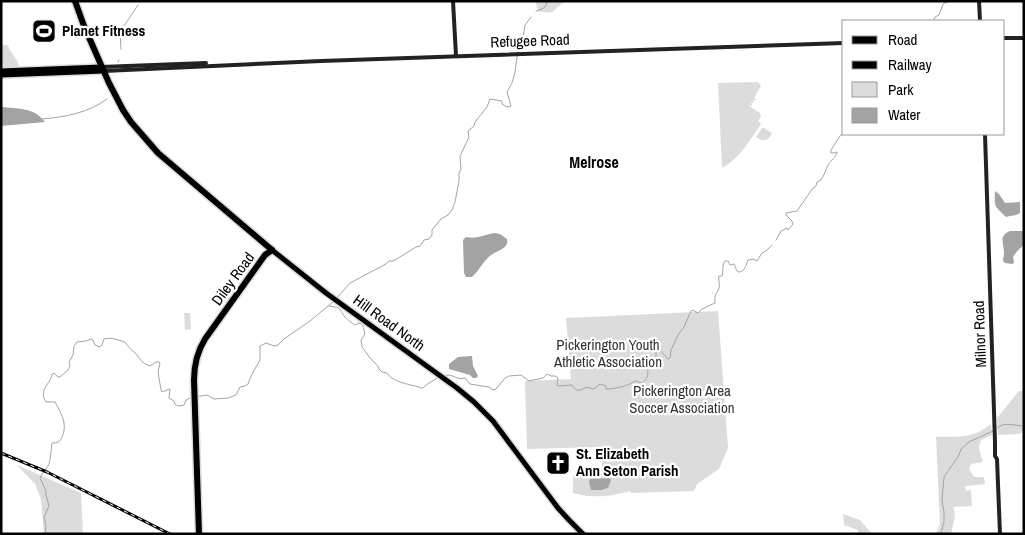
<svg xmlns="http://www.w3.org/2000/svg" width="1025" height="535" viewBox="0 0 1025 535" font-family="'Archivo Narrow',sans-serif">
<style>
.green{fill:#dcdcdc;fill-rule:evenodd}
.water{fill:#a3a3a3}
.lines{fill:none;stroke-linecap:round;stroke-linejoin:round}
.stream{stroke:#a3a3a3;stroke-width:1}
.primary-casing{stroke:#dbdbdb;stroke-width:8}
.highway-casing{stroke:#dbdbdb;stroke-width:9}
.secondary{stroke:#222;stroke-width:4}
.primary{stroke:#000;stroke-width:5}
.highway{stroke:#000;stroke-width:6}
.rail-casing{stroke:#000;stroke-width:3}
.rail{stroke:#fff;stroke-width:1;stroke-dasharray:4;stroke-linecap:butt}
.labels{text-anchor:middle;stroke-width:4.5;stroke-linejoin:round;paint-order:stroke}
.poi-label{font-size:15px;font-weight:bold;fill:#000;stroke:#fff;text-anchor:start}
.street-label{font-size:15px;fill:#000;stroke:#fff}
.park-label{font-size:15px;fill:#333;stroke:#fff}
.neighbourhood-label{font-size:16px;font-weight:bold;fill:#000;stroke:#fff}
</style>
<rect width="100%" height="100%" fill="#fff"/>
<g class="green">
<path d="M537,1h29c-5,2 -9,8 -14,11 -3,1 -9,0 -13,0l-2,-4 -1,-6z"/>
<path d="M1,45h7c2,9 10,13 11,21l-2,2 -16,1z"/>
<path d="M758,82l3,4 -7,12 2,1 -1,2 -3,-1 2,2 -1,1h-3l2,1v2l-3,-1v1l11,7 1,3 -3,5 3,3c-11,16 -21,34 -39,44l-4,-85z"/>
<path d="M762,128h2l8,5 -2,4 -4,3h-5l-5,-3z"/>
<path d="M718,311l10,137 -9,21 -22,15 -3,7 -63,2 -1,-2c-15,4 -24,6 -40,5 -6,0 -11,-2 -17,-3v-18l29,-2 -1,-26 -74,2 -2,-68 46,-2 -5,-61zM606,449h7v1h3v6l-3,2v3l-6,1 -1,-2z"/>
<path d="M184,313h6l1,16 -6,1z"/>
<path d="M1019,391h5v41l-6,2 -20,1 -1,-17z"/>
<path d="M991,424l1,11 -11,5c-4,10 0,13 2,22l-12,2 -2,5 5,8h10l1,7 -20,2 1,5 5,-1 1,16 -19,1c4,9 0,17 -2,27h-15l4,-10 -4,-87c22,-1 37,2 55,-13z"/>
<path d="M17,465l64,28 2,41h-39l-3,-35 -6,-15z"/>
<path d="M843,514l17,6 12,14h-14v-4l-14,-5z"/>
</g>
<g class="water">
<path d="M1,107c17,2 33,0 44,15l-44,4z"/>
<path d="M995,191l4,3 6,9 15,-1v11c-4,3 -10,2 -14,4 -11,-11 -12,-9 -11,-26z"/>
<path d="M1010,231h14v14c-5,4 -8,7 -11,12l1,5 -1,2 -8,-1 -2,-2c0,-3 1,-5 1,-8 0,-10 -6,-17 6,-22z"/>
<path d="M494,233l6,1 7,5c2,10 -9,11 -16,16 -8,6 -12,16 -19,22h-6l-2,-4 -1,-33 3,-3c13,2 16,-2 28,-4z"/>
<path d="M471,356h1l1,10 5,10 -2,2h-3l-3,-3 -21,-6v-5l9,-7z"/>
<path d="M609,478l2,2 -3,8 -7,2h-10l-2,-8 1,-3z"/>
</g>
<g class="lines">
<g class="stream">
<path d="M536,11c6,-2 11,-3 11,-10"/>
<path d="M933,21l2,-4 4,-2 4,-11 6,-3"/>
<path d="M121,49l-1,-17 18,-27"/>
<path d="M118,62l1,-2"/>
<path d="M42,119c23,-2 46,-6 65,-20"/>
<path d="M844,127v5"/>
<path d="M776,240l5,-9 6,-3 1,2 5,-6 -1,-3 -6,-6v-2l11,-2 16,-23 3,-2 1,-4c1,-1 3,-1 4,-2 3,-4 5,-11 7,-15 3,-5 8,-7 9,-13l-4,1h-2v-3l9,-14 4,-3"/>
<path d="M336,299l14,-16 36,-19 3,-3h3l3,-1 21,-13 4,-1 4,-6 5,-1 3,-4v-5l9,-11 7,-4 4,-5 3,-8 4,-21v-8l2,-4 -1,-13 9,-19 -1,-6 6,-5 1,-4 12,-15 3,-8 12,2v3l5,3 4,-1 -4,-14 5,-9 3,-11 3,-22 5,-12 2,-13 6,-8"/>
<path d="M329,306c14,2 9,2 16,11 3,3 7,6 10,8l4,-2c6,2 4,6 6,11l-4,6 1,7 8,11 8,8 1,3 3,3 5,1c5,9 21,11 32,14l1,1h3l3,-3 13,-8"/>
<path d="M443,376c9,-4 13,5 22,2l5,6 19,3 4,3 3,-1 9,-11 4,-2 12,-1 8,6 14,-3 4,-4 4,2h4l3,2 -1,7 1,1 14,-1c3,7 9,6 14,2l8,2 6,-5 6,2v3c9,0 23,-3 29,-8l7,2c9,-6 5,-13 5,-22l1,-1 3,-1 3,3 2,-1v-10l4,-1 8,9 2,-1 1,-8 7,-15 6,-8 7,-16 1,-1 6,3 4,-4 13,-6c-1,-10 2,-8 4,-15 1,-4 -1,-8 0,-12h3c2,-6 -1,-9 3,-15h3l2,4 4,-1c2,2 1,5 4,8 7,0 8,-7 10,-12l6,-1 1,1 2,1 5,-8 4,-2 6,-6"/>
<path d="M196,397l11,-2 7,4 14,-1 8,-3 4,-8 5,-1 3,-2 4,-10 8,-14v-14l6,-3 8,3 4,-1 6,-6 26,-18 23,-19"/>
<path d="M997,428c7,-7 17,-2 27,-2"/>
<path d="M45,534l1,-8 -2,-9 5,-11 -3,-11v-4l-6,-13c2,-6 7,-8 9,-14 2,-7 2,-14 3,-21 6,0 8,-1 10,-6 6,-13 -1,-24 -7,-35h-9c-8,-13 5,-18 6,-28l2,-1 4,4h2l8,-7 2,-4 -1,-4 4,-7 1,-9 3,-4 9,-1 5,-2 2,1 2,5 5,2 2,-2 2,-6c8,-2 14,1 21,3 3,4 5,7 9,10 7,6 5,10 16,14l6,-4h3l1,1 -2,9 3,18 1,2 8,-3 -1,9 5,3 1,3 3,2 6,-1 2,-5 6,-3"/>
<path d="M941,534l3,-12v-10l-2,-12 2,-23 15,-22 2,-6 8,-7 24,-11"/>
</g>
<g class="primary-casing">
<g id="primary">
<path d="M1,71l100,-4"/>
<path d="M1,75l102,-4"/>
<path d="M272,250l54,43 131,95 17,14 19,19 65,87 11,12 14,14"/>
</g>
</g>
<g class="highway-casing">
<g id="highway">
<path d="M75,1l9,25 25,57 14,27 8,12 27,31 114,97"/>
<path d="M199,534l-5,-154c0,-15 3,-28 11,-41l60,-84 7,-5"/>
</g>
</g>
<g class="secondary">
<path d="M453,1l3,55"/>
<path d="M979,1l1,20"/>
<path d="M1004,38h20"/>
<path d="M101,67l105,-4"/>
<path d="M104,71l217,-10 523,-18"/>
<path d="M985,134l10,308v14l2,3 3,75"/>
</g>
<use href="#primary" class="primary"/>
<use href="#highway" class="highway"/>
<g class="rail-casing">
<path id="rail" d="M1,453l46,19 123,62"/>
</g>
<use href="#rail" class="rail"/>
</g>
<defs>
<g id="stadium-square" transform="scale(1.25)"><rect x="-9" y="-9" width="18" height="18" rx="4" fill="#000" stroke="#fff"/><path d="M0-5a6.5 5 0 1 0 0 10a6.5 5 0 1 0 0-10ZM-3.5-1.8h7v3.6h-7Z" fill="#fff"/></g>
<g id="church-square" transform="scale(1.25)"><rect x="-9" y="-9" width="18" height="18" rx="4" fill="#000" stroke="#fff"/><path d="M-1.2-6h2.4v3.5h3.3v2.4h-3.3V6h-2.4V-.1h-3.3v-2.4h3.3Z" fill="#fff"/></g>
</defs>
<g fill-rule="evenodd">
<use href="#stadium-square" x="44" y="31"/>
<use href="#church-square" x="558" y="463"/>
</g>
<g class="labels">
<g class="poi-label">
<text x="62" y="36">Planet Fitness</text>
<text x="576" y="459">St. Elizabeth<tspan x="576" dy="17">Ann Seton Parish</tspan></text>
</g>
<g class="street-label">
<text transform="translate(530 41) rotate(-2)" y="5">Refugee Road</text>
<text transform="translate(233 279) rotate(-54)" y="5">Diley Road</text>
<text transform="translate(389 323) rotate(36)" y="5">Hill Road North</text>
<text transform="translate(980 334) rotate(-92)" y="5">Milnor Road</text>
</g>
<g class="park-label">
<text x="608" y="350">Pickerington Youth<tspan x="608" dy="17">Athletic Association</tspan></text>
<text x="682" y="396">Pickerington Area<tspan x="682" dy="17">Soccer Association</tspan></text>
</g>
<g class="neighbourhood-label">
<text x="594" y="168">Melrose</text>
</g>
</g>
<rect width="1025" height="535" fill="none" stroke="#000000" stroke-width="5"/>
<rect x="842" y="20" width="162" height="115" fill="#ffffff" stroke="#999999"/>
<rect x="852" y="36" width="25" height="8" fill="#000000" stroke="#999999"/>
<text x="888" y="45" font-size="15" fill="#000000">Road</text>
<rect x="852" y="61" width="25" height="8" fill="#000000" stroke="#999999"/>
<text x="888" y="70" font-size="15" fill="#000000">Railway</text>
<rect x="852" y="82" width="25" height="15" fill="#dcdcdc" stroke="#999999"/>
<text x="888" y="95" font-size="15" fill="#000000">Park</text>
<rect x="852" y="108" width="25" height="15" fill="#a3a3a3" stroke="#999999"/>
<text x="888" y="120" font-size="15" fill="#000000">Water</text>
</svg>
